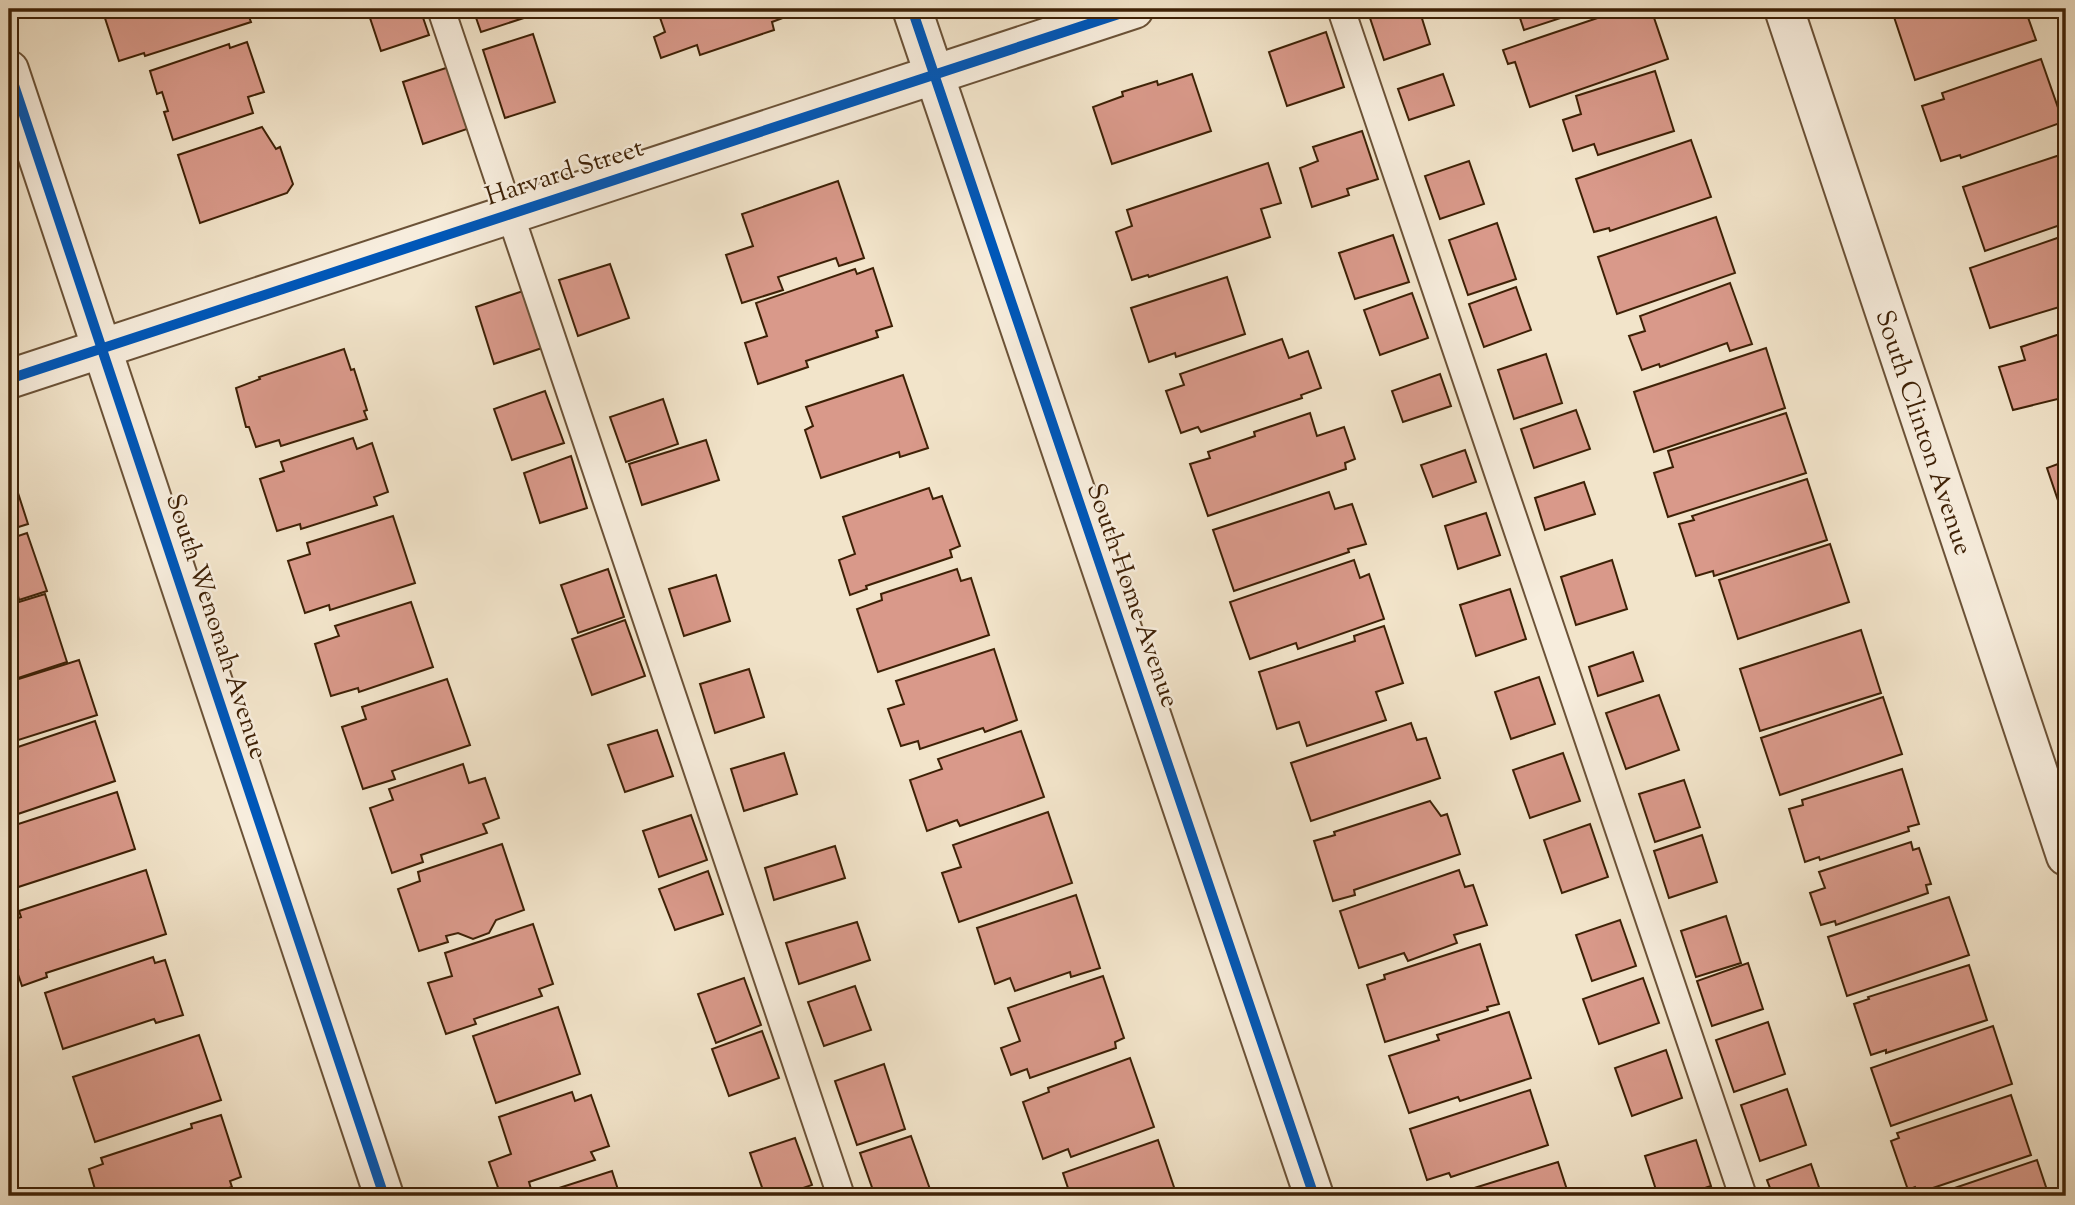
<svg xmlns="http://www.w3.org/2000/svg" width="2075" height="1205" viewBox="0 0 2075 1205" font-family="'Sorts Mill Goudy',serif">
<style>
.building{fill:#d9998a;stroke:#3e2106;stroke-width:2}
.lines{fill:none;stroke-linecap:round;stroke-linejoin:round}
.lane-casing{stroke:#6b5237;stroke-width:30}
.street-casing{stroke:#6b5237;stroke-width:42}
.lane{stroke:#f7eddd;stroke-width:26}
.street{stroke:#f7eddd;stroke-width:38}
.cycleway-casing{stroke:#f7eddd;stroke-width:15}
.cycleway{stroke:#0057b8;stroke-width:10}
.labels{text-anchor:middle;stroke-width:5;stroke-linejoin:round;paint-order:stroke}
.street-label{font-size:26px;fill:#3e2106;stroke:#f7eddd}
</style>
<rect width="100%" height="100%" fill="#f2e4ca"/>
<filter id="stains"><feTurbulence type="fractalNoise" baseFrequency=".00286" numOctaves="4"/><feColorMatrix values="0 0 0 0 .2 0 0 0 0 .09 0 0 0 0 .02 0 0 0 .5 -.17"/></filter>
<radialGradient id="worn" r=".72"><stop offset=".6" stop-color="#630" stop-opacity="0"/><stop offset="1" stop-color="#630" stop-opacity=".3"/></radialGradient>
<g class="building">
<path d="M102,9h144l5,13 -106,34 -1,-3 -25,8z"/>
<path d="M367,9h53l9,26 -48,16z"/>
<path d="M473,9h62l1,5 -55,18z"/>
<path d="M657,9h123l3,9 -11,4 2,8 -74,25 -3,-10 -36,13 -7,-21 11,-5z"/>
<path d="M1367,9h52l11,35 -46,16z"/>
<path d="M1517,9h71l-64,21z"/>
<path d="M1624,9h27l17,50 -138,48 -15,-45 -7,2 -5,-14z"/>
<path d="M1918,9h107l11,31 -121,40 -21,-63z"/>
<path d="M1326,32l18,55 -57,19 -18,-54z"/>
<path d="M533,34l22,68 -50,16 -22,-68z"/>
<path d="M247,42l17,50 -16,5 5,16 -80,27 -9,-28 4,-1 -6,-19 -5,2 -7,-23 79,-27 1,4z"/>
<path d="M2041,59l22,63 -102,36 -1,-3 -19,6 -19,-55 22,-7 -2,-6z"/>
<path d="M449,67l21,61 -47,16 -20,-62z"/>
<path d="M1655,71l19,60 -76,24 -4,-11 -21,7 -10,-31 18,-6 -5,-18z"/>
<path d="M1192,74l19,57 -99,33 -19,-57 30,-11 -1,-4 35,-11 1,4z"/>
<path d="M1443,74l11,31 -45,15 -11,-31z"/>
<path d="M262,127l14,22 4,-2 13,37 -6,9 -87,30 -22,-68z"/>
<path d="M1362,131l16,48 -31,10 2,6 -37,12 -12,-39 18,-7 -5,-14z"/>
<path d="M1691,140l20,57 -101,34 -1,-3 -15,4 -18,-53z"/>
<path d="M2066,153v70l-81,28 -22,-64z"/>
<path d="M1469,161l15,43 -44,15 -15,-43z"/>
<path d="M1268,163l13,40 -20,6 9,28 -121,40 -1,-2 -16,5 -16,-48 16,-6 -5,-16z"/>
<path d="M838,181l26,77 -25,8 -3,-8 -58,19 5,13 -41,13 -16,-48 27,-9 -11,-32z"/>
<path d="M1716,217l19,56 -118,41 -19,-57z"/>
<path d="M1497,223l19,56 -48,16 -19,-55z"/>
<path d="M1393,235l16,47 -54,17 -16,-46z"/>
<path d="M2066,235v70l-76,23 -20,-60z"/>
<path d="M610,264l19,54 -51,18 -19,-56z"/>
<path d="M873,268l19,58 -16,5 2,6 -72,24 2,6 -50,17 -13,-41 22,-7 -11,-33 99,-34 2,5z"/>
<path d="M1227,277l18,57 -69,23 -1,-4 -26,9 -18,-54z"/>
<path d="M1730,283l22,61 -22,7 -3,-8 -67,24 -1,-3 -17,6 -13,-34 16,-5 -5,-15z"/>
<path d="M1516,287l15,43 -47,17 -15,-43z"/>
<path d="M523,291l19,57 -48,16 -18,-57z"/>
<path d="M1412,293l16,45 -48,17 -16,-45z"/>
<path d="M2066,332v65l-53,13 -14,-43 26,-7 -4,-13z"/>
<path d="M1282,339l7,19 19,-7 13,37 -20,7 1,3 -101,34 -3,-5 -17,6 -15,-42 18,-6 -4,-11z"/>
<path d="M1766,348l19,60 -131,44 -20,-60z"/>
<path d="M344,349l7,21 3,-1 13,41 -3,1 3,8 -86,27 -2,-6 -23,7 -7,-20h-3l-10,-39 24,-9 -1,-2z"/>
<path d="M1546,354l16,49 -48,16 -16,-49z"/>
<path d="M1440,374l11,32 -48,16 -11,-31z"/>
<path d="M903,375l25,73 -28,9 -1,-5 -78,26 -16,-48 8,-4 -7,-19z"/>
<path d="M545,391l19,52 -52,17 -18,-51z"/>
<path d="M663,399l15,45 -52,18 -16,-45z"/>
<path d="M1576,410l14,39 -56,19 -13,-39z"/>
<path d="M1310,413l7,23 27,-9 11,32 -10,4 1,6 -138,47 -18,-52 20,-6 -2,-6 47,-16 -1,-4z"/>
<path d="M1786,413l20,60 -138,44 -14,-44 19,-6 -5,-16z"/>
<path d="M353,438l4,11 15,-6 16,49 -14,5 3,8 -76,24 -1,-5 -23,7 -17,-52 24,-8 -3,-9z"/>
<path d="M706,440l13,40 -77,25 -13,-41z"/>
<path d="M1465,450l11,32 -43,15 -12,-32z"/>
<path d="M571,456l16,52 -47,15 -16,-50z"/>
<path d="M2066,461v63l-19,-56z"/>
<path d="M9,465l19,59 -19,6z"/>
<path d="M1807,479l20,61 -113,36 -1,-5 -17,5 -17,-52 15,-4 -2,-4z"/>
<path d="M1584,482l11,32 -50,16 -10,-32z"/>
<path d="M929,488l4,11 9,-3 18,50 -10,4 2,7 -86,29 1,3 -17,6 -11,-35 16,-6 -12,-37z"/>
<path d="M1329,492l6,17 17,-5 14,40 -18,5 1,3 -115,39 -21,-61z"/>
<path d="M1486,513l14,42 -42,14 -13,-43z"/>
<path d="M393,516l22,67 -85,27 -1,-5 -24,8 -17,-52 22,-7 -3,-11z"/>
<path d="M27,533l20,58 -28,9 -2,-8 -8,3v-56z"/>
<path d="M1830,544l19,58 -111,37 -19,-59z"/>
<path d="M1354,560l6,18 9,-4 15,45 -86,30 -2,-6 -46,16 -20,-57z"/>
<path d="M1612,560l15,49 -51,16 -15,-48z"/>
<path d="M608,569l16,48 -46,16 -17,-48z"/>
<path d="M957,569l4,12 10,-3 18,57 -111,37 -21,-63 25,-9 -1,-6z"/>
<path d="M716,575l14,46 -46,15 -15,-47z"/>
<path d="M1510,589l16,50 -50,17 -16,-51z"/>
<path d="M45,594l22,68 -58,19v-76z"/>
<path d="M411,602l22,65 -74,25 -1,-4 -27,8 -16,-52 24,-8 -4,-10z"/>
<path d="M625,620l20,56 -53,19 -20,-56z"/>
<path d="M1384,626l19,57 -27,9 10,28 -79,26 -8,-24 -22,7 -18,-57 96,-31 -1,-5z"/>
<path d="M1861,630l20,63 -121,38 -20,-62z"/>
<path d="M994,649l23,71 -32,12 -2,-4 -63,21 -2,-8 -17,5 -13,-37 16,-5 -8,-23z"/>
<path d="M1633,652l10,29 -45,15 -9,-29z"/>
<path d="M79,660l18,55 -88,28v-61z"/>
<path d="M749,669l15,48 -49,16 -15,-49z"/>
<path d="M1539,677l16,47 -44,15 -16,-47z"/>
<path d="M447,679l23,66 -78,26 3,8 -32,10 -21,-62 24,-8 -4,-12z"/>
<path d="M1659,695l20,55 -53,19 -20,-56z"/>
<path d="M1883,697l19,57 -122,41 -19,-57z"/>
<path d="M95,721l20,60 -106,36v-67z"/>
<path d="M1411,723l6,17 9,-2 14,40 -129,43 -20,-58z"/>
<path d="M657,730l16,46 -48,16 -17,-47z"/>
<path d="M1021,731l23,66 -84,29 -3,-6 -30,11 -17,-51 32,-11 -4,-10z"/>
<path d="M784,753l13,41 -53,17 -13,-42z"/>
<path d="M1563,753l17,48 -50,17 -17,-48z"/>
<path d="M463,764l6,19 16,-5 14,40 -16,6 4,9 -66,22 2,7 -31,11 -22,-65 23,-8 -4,-11z"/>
<path d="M1902,769l17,55 -11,3 1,4 -89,29 -1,-3 -14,5 -16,-53 14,-4 -1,-5z"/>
<path d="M1684,780l16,47 -45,15 -16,-48z"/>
<path d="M117,792l18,57 -126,41v-63z"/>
<path d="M1430,801l11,15 6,-2 13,40 -106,36 1,5 -22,6 -19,-60 21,-6 -1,-3z"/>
<path d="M1048,812l24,71 -113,39 -17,-49 19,-6 -8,-22z"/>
<path d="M691,815l16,45 -48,17 -16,-46z"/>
<path d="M1590,824l18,53 -46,16 -18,-53z"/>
<path d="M1702,835l15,47 -48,16 -15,-47z"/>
<path d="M1911,842l2,8 6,-2 12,36 -5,1 2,8 -92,32 -1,-4 -14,4 -11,-32 15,-5 -6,-16z"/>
<path d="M502,844l22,66 -28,10 -7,13 -16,6 -15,-6 -12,3 2,6 -29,9 -21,-62 22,-8 -2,-9z"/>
<path d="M835,846l10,32 -71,22 -9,-32z"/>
<path d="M146,870l20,64 -120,39 1,4 -25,9 -12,-35 8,-2 -9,-28 12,-4 -2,-6z"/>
<path d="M1459,870l6,17 8,-2 14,40 -33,10 3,8 -49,18 -4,-8 -45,15 -19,-57z"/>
<path d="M708,871l15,43 -48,16 -16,-41z"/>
<path d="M1076,895l24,73 -29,9 -1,-5 -55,19 -5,-13 -15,6 -18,-56z"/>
<path d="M1949,897l20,58 -122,41 -19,-59z"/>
<path d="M1726,916l15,47 -45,14 -15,-46z"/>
<path d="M1620,920l16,46 -44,15 -16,-46z"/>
<path d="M857,922l13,38 -71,24 -13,-41z"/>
<path d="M533,924l20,60 -14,5 3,7 -68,23 2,5 -30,10 -18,-51 24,-7 -7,-23z"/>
<path d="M1480,944l19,60 -12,3 1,3 -103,32 -18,-57 18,-6 -1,-4z"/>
<path d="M153,957l2,6 10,-3 18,55 -27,8 -2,-4 -91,30 -18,-56z"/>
<path d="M1748,963l15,46 -51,17 -15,-45z"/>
<path d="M1969,965l18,55 -101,33v-3l-15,5 -17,-51 15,-5 -1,-2z"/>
<path d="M1103,976l21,62 -9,4 1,6 -86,30 -3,-9 -16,6 -10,-27 19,-7 -12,-33z"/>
<path d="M744,978l17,47 -45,18 -18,-49z"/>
<path d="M1643,978l16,45 -60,21 -16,-45z"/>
<path d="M855,986l16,44 -47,16 -16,-44z"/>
<path d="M558,1007l22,67 -84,29 -23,-67z"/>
<path d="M1509,1012l22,66 -71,23 -2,-4 -49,16 -20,-57 50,-16 -2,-5z"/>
<path d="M1768,1022l17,52 -51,18 -18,-52z"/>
<path d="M1993,1026l19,58 -121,42 -20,-58z"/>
<path d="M762,1031l17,47 -50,18 -17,-47z"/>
<path d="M199,1035l22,65 -126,42 -22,-65z"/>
<path d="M1666,1050l16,48 -50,18 -17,-48z"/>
<path d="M1130,1058l24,69 -83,30 -3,-8 -25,10 -20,-57 26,-10 -1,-4z"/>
<path d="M884,1064l21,65 -48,16 -22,-64z"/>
<path d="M1787,1089l19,56 -46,16 -19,-56z"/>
<path d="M1530,1090l18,55 -97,32 -2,-4 -22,7 -17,-51z"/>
<path d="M572,1092l3,9 16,-6 18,51 -18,6 4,8 -66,22 2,7 -23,7h-7l-12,-34 22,-8 -12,-37z"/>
<path d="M2011,1095l20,60 -113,38 -3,-6 -7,3 -17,-49 8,-3 -2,-5z"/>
<path d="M221,1115l20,62 -11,4 2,6 -29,9h-106l-8,-27 14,-5 -2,-6 91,-30 -1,-4z"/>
<path d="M911,1136l20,56 -13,4h-43l-15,-43z"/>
<path d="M795,1138l17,47 -32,11h-15l-15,-43z"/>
<path d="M1158,1140l19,56h-113l6,-2 -7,-21z"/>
<path d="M1696,1140l15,46 -30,10h-23l-13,-40z"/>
<path d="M2037,1160l12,36h-118z"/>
<path d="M1558,1162l11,34h-112l1,-3z"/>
<path d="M1811,1164l11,32h-49l-6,-16z"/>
<path d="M612,1171l8,25h-86z"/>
</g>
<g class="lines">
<g class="lane-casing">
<g id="lane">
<path d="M441,9l400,1187"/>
<path d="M1341,9l402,1187"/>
</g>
</g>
<g class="street-casing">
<g id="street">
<path d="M912,9l402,1187"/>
<path id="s1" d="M1784,9l282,847"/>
<path d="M9,70l375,1126"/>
<path d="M9,379l1125,-370"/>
</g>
</g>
<use href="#lane" class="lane"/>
<use href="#street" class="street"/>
<g class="cycleway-casing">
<g id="cycleway">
<path d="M912,9l402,1187"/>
<path d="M9,70l375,1126"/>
<path d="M9,379l1125,-370"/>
</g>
</g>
<use href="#cycleway" class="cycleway"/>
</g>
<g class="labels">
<g class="street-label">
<text transform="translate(564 171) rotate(-18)" y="9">Harvard Street</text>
<text dy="9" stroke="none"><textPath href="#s1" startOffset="446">South Clinton Avenue</textPath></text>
<text transform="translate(1134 595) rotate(71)" y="9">South Home Avenue</text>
<text transform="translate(218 626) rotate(72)" y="9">South Wenonah Avenue</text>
</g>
</g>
<rect width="2075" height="1205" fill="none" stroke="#f2e4ca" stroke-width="35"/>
<rect x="10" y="10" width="2054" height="1184" fill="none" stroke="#3e2106" stroke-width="3.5"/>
<rect x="18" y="18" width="2040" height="1170" fill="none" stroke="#3e2106" stroke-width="2"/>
<rect width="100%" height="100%" filter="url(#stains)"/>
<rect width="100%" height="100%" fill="url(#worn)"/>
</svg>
